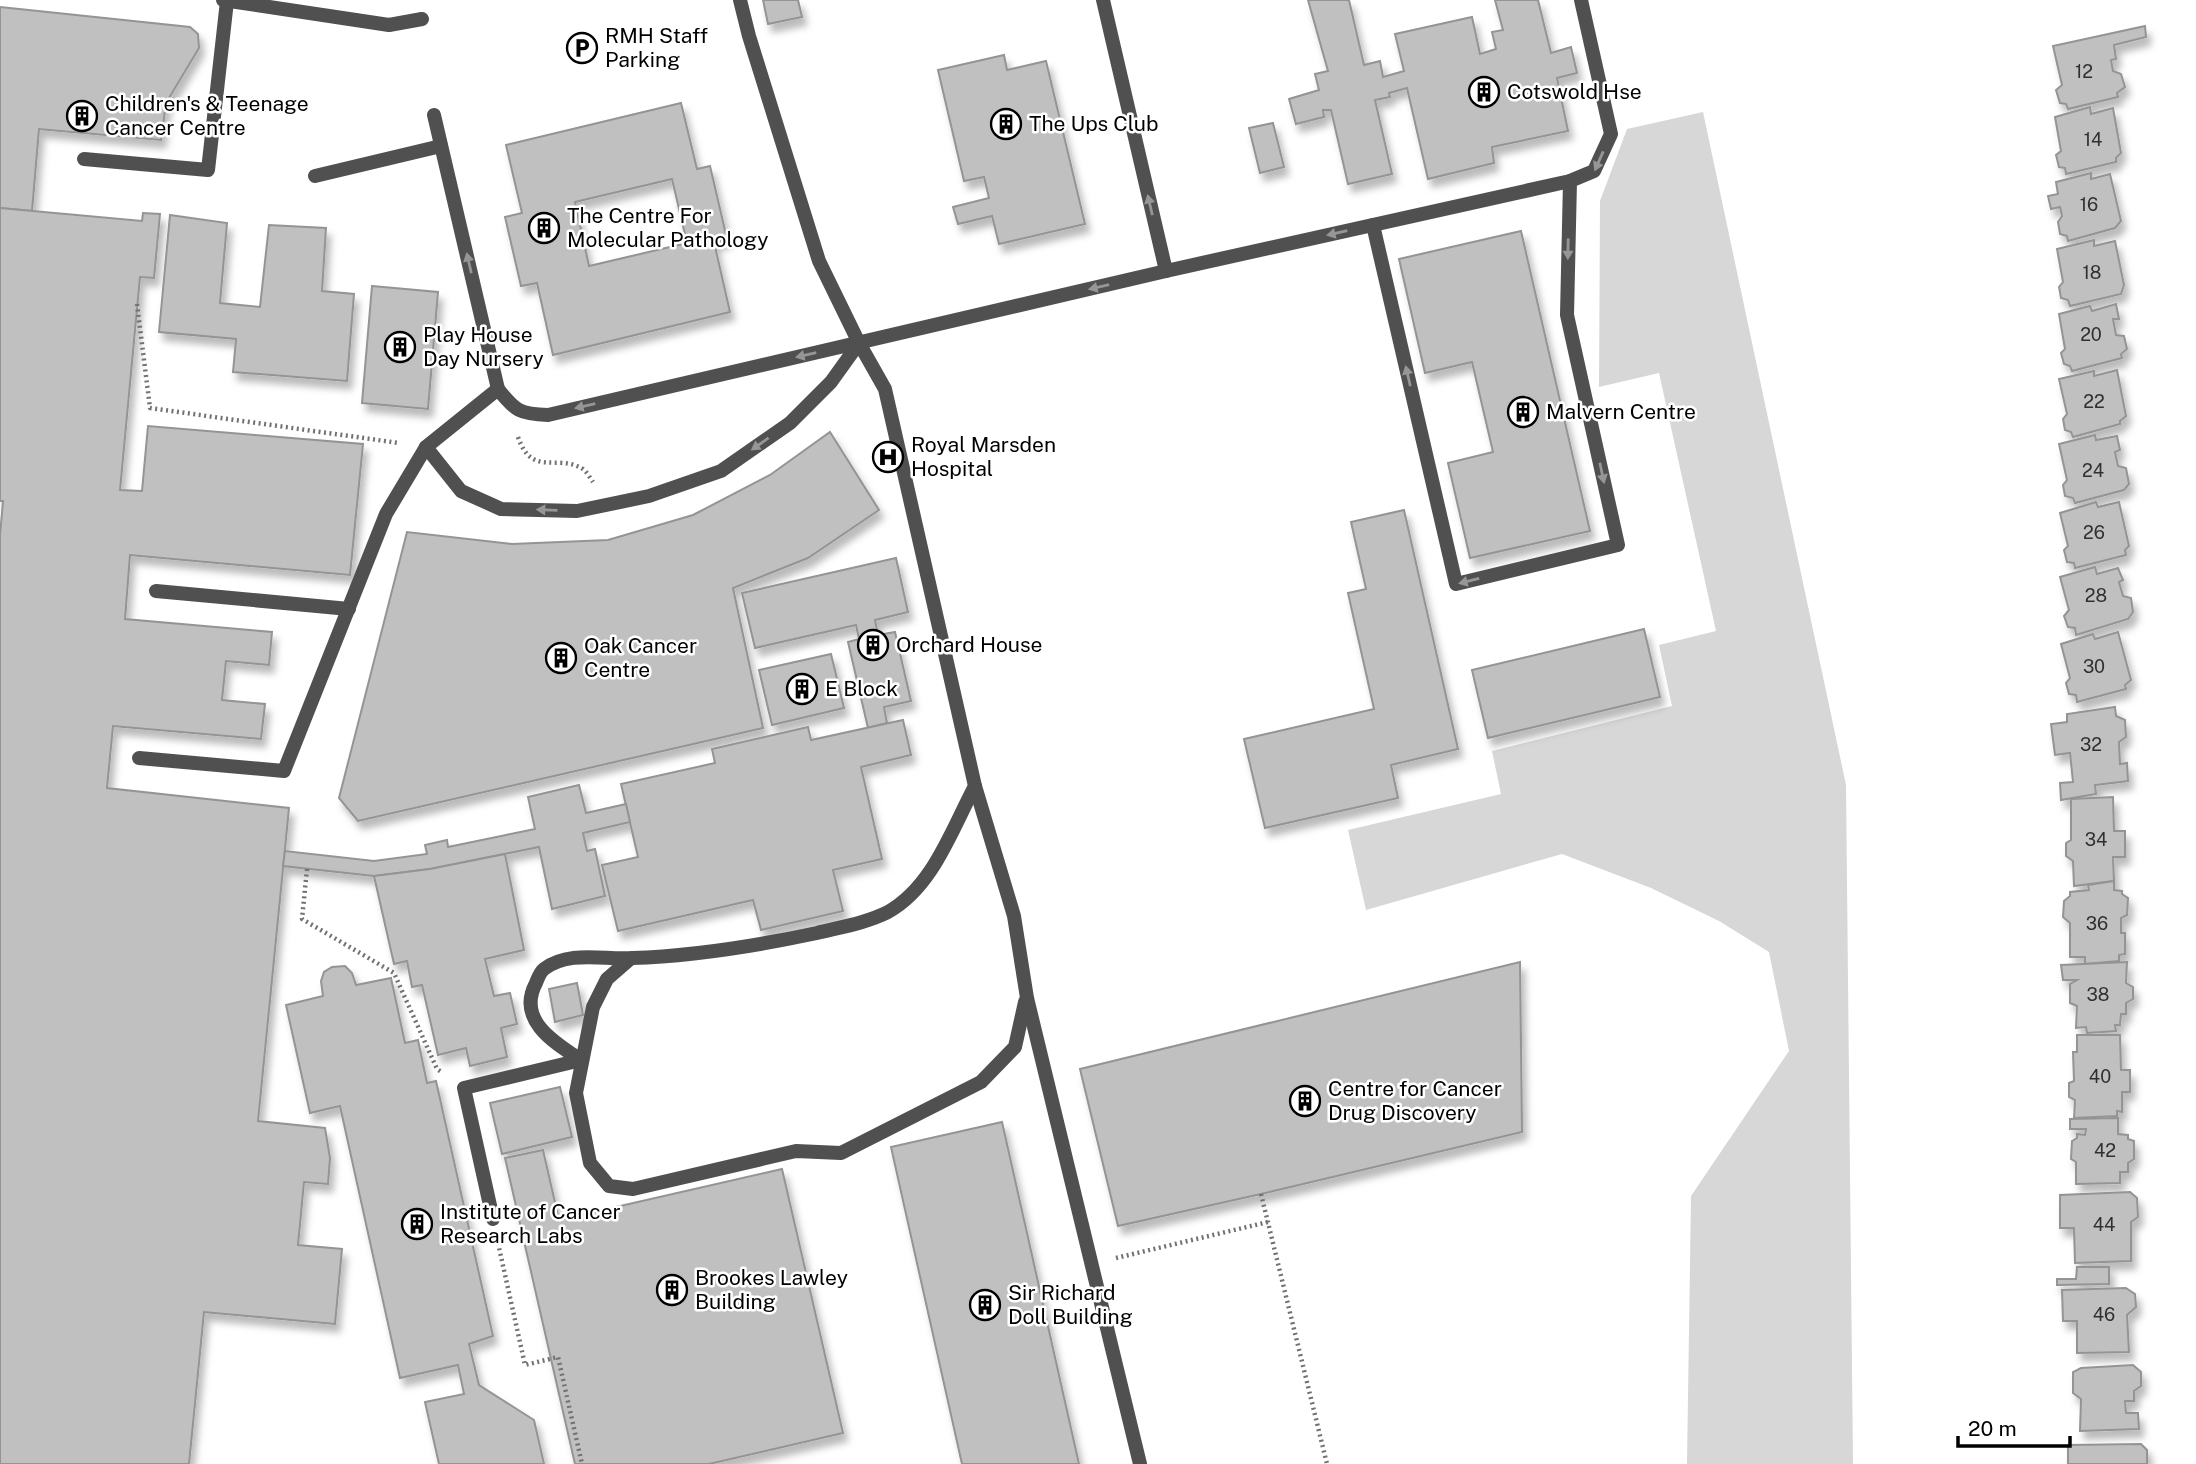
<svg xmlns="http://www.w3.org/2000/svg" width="2196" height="1464" viewBox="0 0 2196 1464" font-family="'Public Sans',sans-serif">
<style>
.green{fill:#d7d7d7}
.building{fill:#c0c0c0;stroke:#949494;stroke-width:2;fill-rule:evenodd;filter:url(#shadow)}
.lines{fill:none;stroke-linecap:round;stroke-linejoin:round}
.path{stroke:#727272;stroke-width:4.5;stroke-dasharray:2 3.5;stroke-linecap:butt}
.lane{stroke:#505050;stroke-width:14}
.street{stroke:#505050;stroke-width:14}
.oneway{fill:#969696}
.labels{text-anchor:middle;stroke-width:5;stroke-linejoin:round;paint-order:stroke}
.number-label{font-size:18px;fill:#303030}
.poi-label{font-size:21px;fill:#000;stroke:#fff;text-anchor:start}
</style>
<defs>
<filter id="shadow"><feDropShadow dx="4.5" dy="8" stdDeviation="3.5" flood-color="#0004"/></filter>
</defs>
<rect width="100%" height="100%" fill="#fff"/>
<path class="green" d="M1703,112l143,673 7,679h-166l4,-268 98,-145 -20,-99 -50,-31 -68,-33 -89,-34 -196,56 -18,-80 153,-36 -9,-43 180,-45 -13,-61 57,-14 -57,-258 -60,14 1,-186 27,-72z"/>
<g class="building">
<path d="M763,0h35l4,17 -34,7z"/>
<path d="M1308,0h41l15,65 16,-4 3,16 21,-6 -9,-37 77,-17 8,37 16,-5 -4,-17 11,-2 -8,-30h43l13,53 20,-6 6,26 -20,5 11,53 -76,16 2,16 -66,16 -21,-91 -18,5 1,4 -15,3 17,74 -44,10 -17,-74h-8l1,7 -28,7 -7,-25 30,-9 -4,-16 13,-3z"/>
<path d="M0,7l190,20 8,7 1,14 -33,55 -5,37 -122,-11 -7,82 -32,-3z"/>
<path d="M2145,26l1,11 -32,8 2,14 -5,1 2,11 8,3 4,13 -8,6 1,4 -50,12 -2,-5 -6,-1 -4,-13 6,-5 -9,-39z"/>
<path d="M1004,55l3,15 39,-9 39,163 -86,20 -7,-28 -34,8 -5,-17 36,-9 -5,-21 -20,4 -26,-111z"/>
<path d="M681,103l16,66 13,-3 17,73 -13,3 16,70 -177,43 -16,-72 -16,3 -16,-69 17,-4 -16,-68zM672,179l15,64 -98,23 -14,-64z"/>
<path d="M2090,107l1,7 22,-6 8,45 -5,5v4l-50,12 -1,-6 -6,-1 -3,-12 5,-4 -6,-34z"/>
<path d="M1273,123l11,44 -24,6 -11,-45z"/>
<path d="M2091,173v6l19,-5 11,47 -6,7 -47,13 -1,-5 -7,-2 -2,-12 4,-6 -2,-9 -9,2 -3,-13 10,-2 -2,-12z"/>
<path d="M0,208l142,13 1,-8 17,1 -6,64 -14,-1 -20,213 22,1 6,-65 215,18 -13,131 -220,-20 -5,64 147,13 -3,33 -43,-4 -4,39 43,4 -4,35 -148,-13 -6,62 182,20 -31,313 67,7 5,30 -2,26 -24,-2 -6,63 44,4 -7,75 -131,-12 -15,152h-189v-929l3,-34h-3z"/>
<path d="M170,215l57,8 -7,80 40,4 9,-82 57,3 -4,63 32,3 -7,87 -114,-9 3,-33 -77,-7z"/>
<path d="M1521,231l69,300 -120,27 -22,-95 45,-11 -21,-90 -47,11 -26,-114z"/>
<path d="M2094,240v6l21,-5 9,44 -3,9 -51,12 -2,-6 -7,-2 -2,-11 4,-5 -6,-33z"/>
<path d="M372,286l66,6 -10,117 -66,-6z"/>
<path d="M2116,304l3,15h-6l3,16 8,1 3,13 -6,5 1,4 -50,13 -2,-5 -6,-2 -3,-11 4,-4 -6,-35 31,-8 2,5z"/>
<path d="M2117,370l9,46 -6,5v3l-47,13 -2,-5 -6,-2 -2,-11 4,-5 -8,-35 35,-8v5z"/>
<path d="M830,432l49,78 -71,48 -75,30 30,140 -405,93 -19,-23 68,-266 105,12 96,-4 85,-25 77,-40z"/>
<path d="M2095,435l1,5 21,-4 3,14 -5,2 3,14 8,2 3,16 -5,6 -49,13 -2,-5 -8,-2 -2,-11 4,-5 -8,-36z"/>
<path d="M2096,502l2,5 21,-5 10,44 -4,4 1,5 -51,13 -1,-5 -7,-1 -3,-12 4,-4 -8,-33z"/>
<path d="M1404,510l54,239 -67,16 7,33 -133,30 -21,-89 130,-30 -26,-116 18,-4 -15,-67z"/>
<path d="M896,558l12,54 -33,8 3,15 17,-3 16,69 -27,6 3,16 -19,5 -20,-86 11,-3 -3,-14 -101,23 -13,-55z"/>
<path d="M2095,567l2,7 21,-6 5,12 -4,2 4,14 8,2 2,14 -5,7 -52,16 -1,-7 -7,-1 -4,-11 5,-6 -9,-33z"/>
<path d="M1644,629l16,68 -172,41 -16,-68z"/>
<path d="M2118,632l13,48 -6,5 1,4 -49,13 -1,-7 -7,-1 -3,-11 4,-5 -9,-34 32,-10 2,5z"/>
<path d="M831,654l13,54 -72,17 -13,-55z"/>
<path d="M2115,707l1,9 9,4 1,17 -7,5 1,22 7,-1 1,18 -33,4 1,9 -35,6 -1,-17 13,-1 -3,-29 -15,2 -4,-31 16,-2v-8z"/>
<path d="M903,720l8,35 -50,12 21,92 -49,11 10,41 -82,19 -8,-30 -135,31 -16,-66 36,-8 -17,-73 94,-21 -3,-14 96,-22 3,13z"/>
<path d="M579,785l7,28 40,-9 4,18 -47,11 4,18 8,-2 10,47 -53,13 -13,-62 -109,22 -56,7 -91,-10 2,-15 89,10 53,-7 -2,-9 22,-5 1,7 87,-18 -7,-32z"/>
<path d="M2113,797l1,34h11v26h-12l1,24 -40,5 -1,-25 -7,-5v-13l5,-3v-41z"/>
<path d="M505,854l19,96 -39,9 9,37 16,-3 7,31 -16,4 6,29 -37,9 -4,-18 -28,7 -16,-70 -10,2 -5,-26 -13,3 -20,-88 56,-7z"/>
<path d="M2114,881v9l8,1v3l6,4 -1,17 -6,3v15h4v21l-6,1v6l-34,3v-7h-15v-34l-7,-6 1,-16 6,-5v-4l19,-2 -1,-5z"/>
<path d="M1520,962l2,170 -261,62 -143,32 -38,-157z"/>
<path d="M2127,962l-1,21 7,4v12l-7,4v11h-5l-1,11h-5l1,6 -29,2 -1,-6 -10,1 1,-22 -7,-3v-19l7,-4h-14l-2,-15z"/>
<path d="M345,966l7,7 4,12 35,-7 14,65 13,-3 9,43 9,-2 57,255 -24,8 10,41 55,35 10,44h-105l-14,-62 39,-8 -6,-29 -58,13 -60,-272 -30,7 -24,-108 37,-9 -2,-15 3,-9 8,-5z"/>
<path d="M577,983l6,32 -28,7 -6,-33z"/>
<path d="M2077,1035h43l1,35h9v22h-8v20l-5,-1v5l-43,2 1,-18 -6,-3v-14l5,-2 -1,-29h4z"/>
<path d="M560,1087l12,50 -70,17 -12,-51z"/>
<path d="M2118,1118v16l10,1v4l6,2v18l-6,4v9h-8v11l-44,1v-22l-5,-3 1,-18 5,-3v-4l8,1 1,-6h-16v-10z"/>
<path d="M1002,1122l77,342h-117l-71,-317z"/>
<path d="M543,1150l16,70 223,-51 61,264 -134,31h-134l-70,-306z"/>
<path d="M2130,1192l7,6 1,19 -7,5v39l-56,2 -1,-35h-14v-33z"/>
<path d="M2077,1267h32v17l-52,1v-6h19z"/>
<path d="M2126,1288l9,6 1,13 -9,8 2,37 -52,1v-32h-14l-1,-31z"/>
<path d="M2133,1365l8,7v14l-7,5v10h-9l1,12h12l1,16 -59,2 1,-32 -8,-6v-21l8,-4z"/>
<path d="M2141,1444l6,6v14h-79v-19z"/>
</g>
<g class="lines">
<g class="path">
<path d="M137,304l13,104 249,35"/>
<path d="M518,437c14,41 39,16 65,32 4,3 7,9 10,13"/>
<path d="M307,869l-5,50 92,54 43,96 6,4"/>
<path d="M1261,1194l66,270"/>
<path d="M498,1243l27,122 33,-8 24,107"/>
<path d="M1116,1258l152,-36"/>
</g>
<g class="lane">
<path d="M223,0l166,25 33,-6"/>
<path d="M1103,0l63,271"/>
<path d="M434,115l64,274c17,22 22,25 50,26l618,-144 404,-90 24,-10 17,-37 -30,-134"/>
<path d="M84,159l124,11 19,-169"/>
<path d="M315,176l126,-30"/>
<path d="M1373,225l83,359 162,-39 -51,-230 3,-134"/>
<path d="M426,447l35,44 40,18 76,2 72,-15 72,-25 69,-48 41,-41 28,-39 26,46 90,397 39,130 13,82 113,466"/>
<path d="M156,591l193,18"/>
<path d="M139,758l145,13 102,-257 40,-67 72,-58"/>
<path d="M630,959l-23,20 -14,28 -17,86 14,70 19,23 24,3 163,-38 45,2 140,-71 34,-35 10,-45"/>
<path d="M581,1060c-26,-17 -65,-40 -45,-77 2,-5 4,-11 8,-14 25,-19 60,-9 88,-11 62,-2 124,-12 185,-25 24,-6 49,-10 71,-21 45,-25 64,-83 87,-126"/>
<path d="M493,1219l-29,-131 117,-28"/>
</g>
<path class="street" d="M740,0l9,36 70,225 40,82"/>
</g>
<defs><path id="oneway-solid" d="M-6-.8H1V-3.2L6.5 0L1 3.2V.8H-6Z" transform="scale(1.75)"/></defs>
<g class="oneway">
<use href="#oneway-solid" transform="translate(1599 161) rotate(114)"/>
<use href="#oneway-solid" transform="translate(1150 205) rotate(-103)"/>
<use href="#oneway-solid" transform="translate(1337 233) rotate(167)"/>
<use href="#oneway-solid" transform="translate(1568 249) rotate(91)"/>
<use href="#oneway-solid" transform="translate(469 263) rotate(-103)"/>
<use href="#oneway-solid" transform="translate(1099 287) rotate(167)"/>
<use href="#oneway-solid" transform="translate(806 355) rotate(167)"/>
<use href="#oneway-solid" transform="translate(1408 376) rotate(-103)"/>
<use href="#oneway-solid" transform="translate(585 406) rotate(167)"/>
<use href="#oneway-solid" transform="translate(760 444) rotate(145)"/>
<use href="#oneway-solid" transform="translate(1602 473) rotate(78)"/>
<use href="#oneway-solid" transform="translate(547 510) rotate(-178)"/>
<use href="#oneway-solid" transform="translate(1469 581) rotate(166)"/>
</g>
<defs>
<g id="parking-ring" transform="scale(1.575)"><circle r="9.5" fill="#fff" stroke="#000" stroke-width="1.5"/><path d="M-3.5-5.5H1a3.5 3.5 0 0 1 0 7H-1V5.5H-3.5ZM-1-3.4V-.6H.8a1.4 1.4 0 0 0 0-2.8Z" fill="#000"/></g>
<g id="building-ring" transform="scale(1.575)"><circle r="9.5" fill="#fff" stroke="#000" stroke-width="1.5"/><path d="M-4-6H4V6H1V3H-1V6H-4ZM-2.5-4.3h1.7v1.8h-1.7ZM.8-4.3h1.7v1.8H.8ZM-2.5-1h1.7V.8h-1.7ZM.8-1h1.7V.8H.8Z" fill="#000"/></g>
<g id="hospital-ring" transform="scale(1.575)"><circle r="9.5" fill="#fff" stroke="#000" stroke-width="1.5"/><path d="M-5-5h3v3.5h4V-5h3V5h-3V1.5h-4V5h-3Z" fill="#000"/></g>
</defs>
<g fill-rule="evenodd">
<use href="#parking-ring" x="582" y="48"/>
<use href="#building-ring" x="1484" y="92"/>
<use href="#building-ring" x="82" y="116"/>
<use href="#building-ring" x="1006" y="124"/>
<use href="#building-ring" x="544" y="228"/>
<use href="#building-ring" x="400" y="347"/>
<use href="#building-ring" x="1523" y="412"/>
<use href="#hospital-ring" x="888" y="457"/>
<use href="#building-ring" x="873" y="645"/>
<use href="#building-ring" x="561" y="658"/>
<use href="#building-ring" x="802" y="689"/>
<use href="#building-ring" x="1305" y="1101"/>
<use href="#building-ring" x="417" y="1224"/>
<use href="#building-ring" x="672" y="1290"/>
<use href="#building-ring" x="985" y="1305"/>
</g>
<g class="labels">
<g class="number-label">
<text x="2084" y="78">12</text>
<text x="2093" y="146">14</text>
<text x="2089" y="211">16</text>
<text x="2092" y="279">18</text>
<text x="2091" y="341">20</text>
<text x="2094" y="408">22</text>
<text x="2093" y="477">24</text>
<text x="2094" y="539">26</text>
<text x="2096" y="602">28</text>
<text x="2094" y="673">30</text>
<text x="2091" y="751">32</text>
<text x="2096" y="846">34</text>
<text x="2097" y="930">36</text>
<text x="2098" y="1001">38</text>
<text x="2100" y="1083">40</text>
<text x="2105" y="1157">42</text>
<text x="2104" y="1231">44</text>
<text x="2104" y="1321">46</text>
</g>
<g class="poi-label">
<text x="605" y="43">RMH Staff<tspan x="605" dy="24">Parking</tspan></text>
<text x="1507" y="99">Cotswold Hse</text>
<text x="105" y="111">Children's &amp; Teenage<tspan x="105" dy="24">Cancer Centre</tspan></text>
<text x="1029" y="131">The Ups Club</text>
<text x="567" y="223">The Centre For<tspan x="567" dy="24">Molecular Pathology</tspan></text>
<text x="423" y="342">Play House<tspan x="423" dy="24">Day Nursery</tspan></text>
<text x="1546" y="419">Malvern Centre</text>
<text x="911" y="452">Royal Marsden<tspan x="911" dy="24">Hospital</tspan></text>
<text x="896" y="652">Orchard House</text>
<text x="584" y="653">Oak Cancer<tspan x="584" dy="24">Centre</tspan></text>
<text x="825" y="696">E Block</text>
<text x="1328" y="1096">Centre for Cancer<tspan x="1328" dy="24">Drug Discovery</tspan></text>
<text x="440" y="1219">Institute of Cancer<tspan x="440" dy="24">Research Labs</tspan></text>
<text x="695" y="1285">Brookes Lawley<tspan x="695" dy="24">Building</tspan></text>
<text x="1008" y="1300">Sir Richard<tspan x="1008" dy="24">Doll Building</tspan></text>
</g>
</g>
<path d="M1958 1436v10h112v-10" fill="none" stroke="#000000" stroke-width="3.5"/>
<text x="1968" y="1436" font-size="21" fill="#000000" stroke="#ffffff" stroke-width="5" paint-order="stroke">20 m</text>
</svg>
